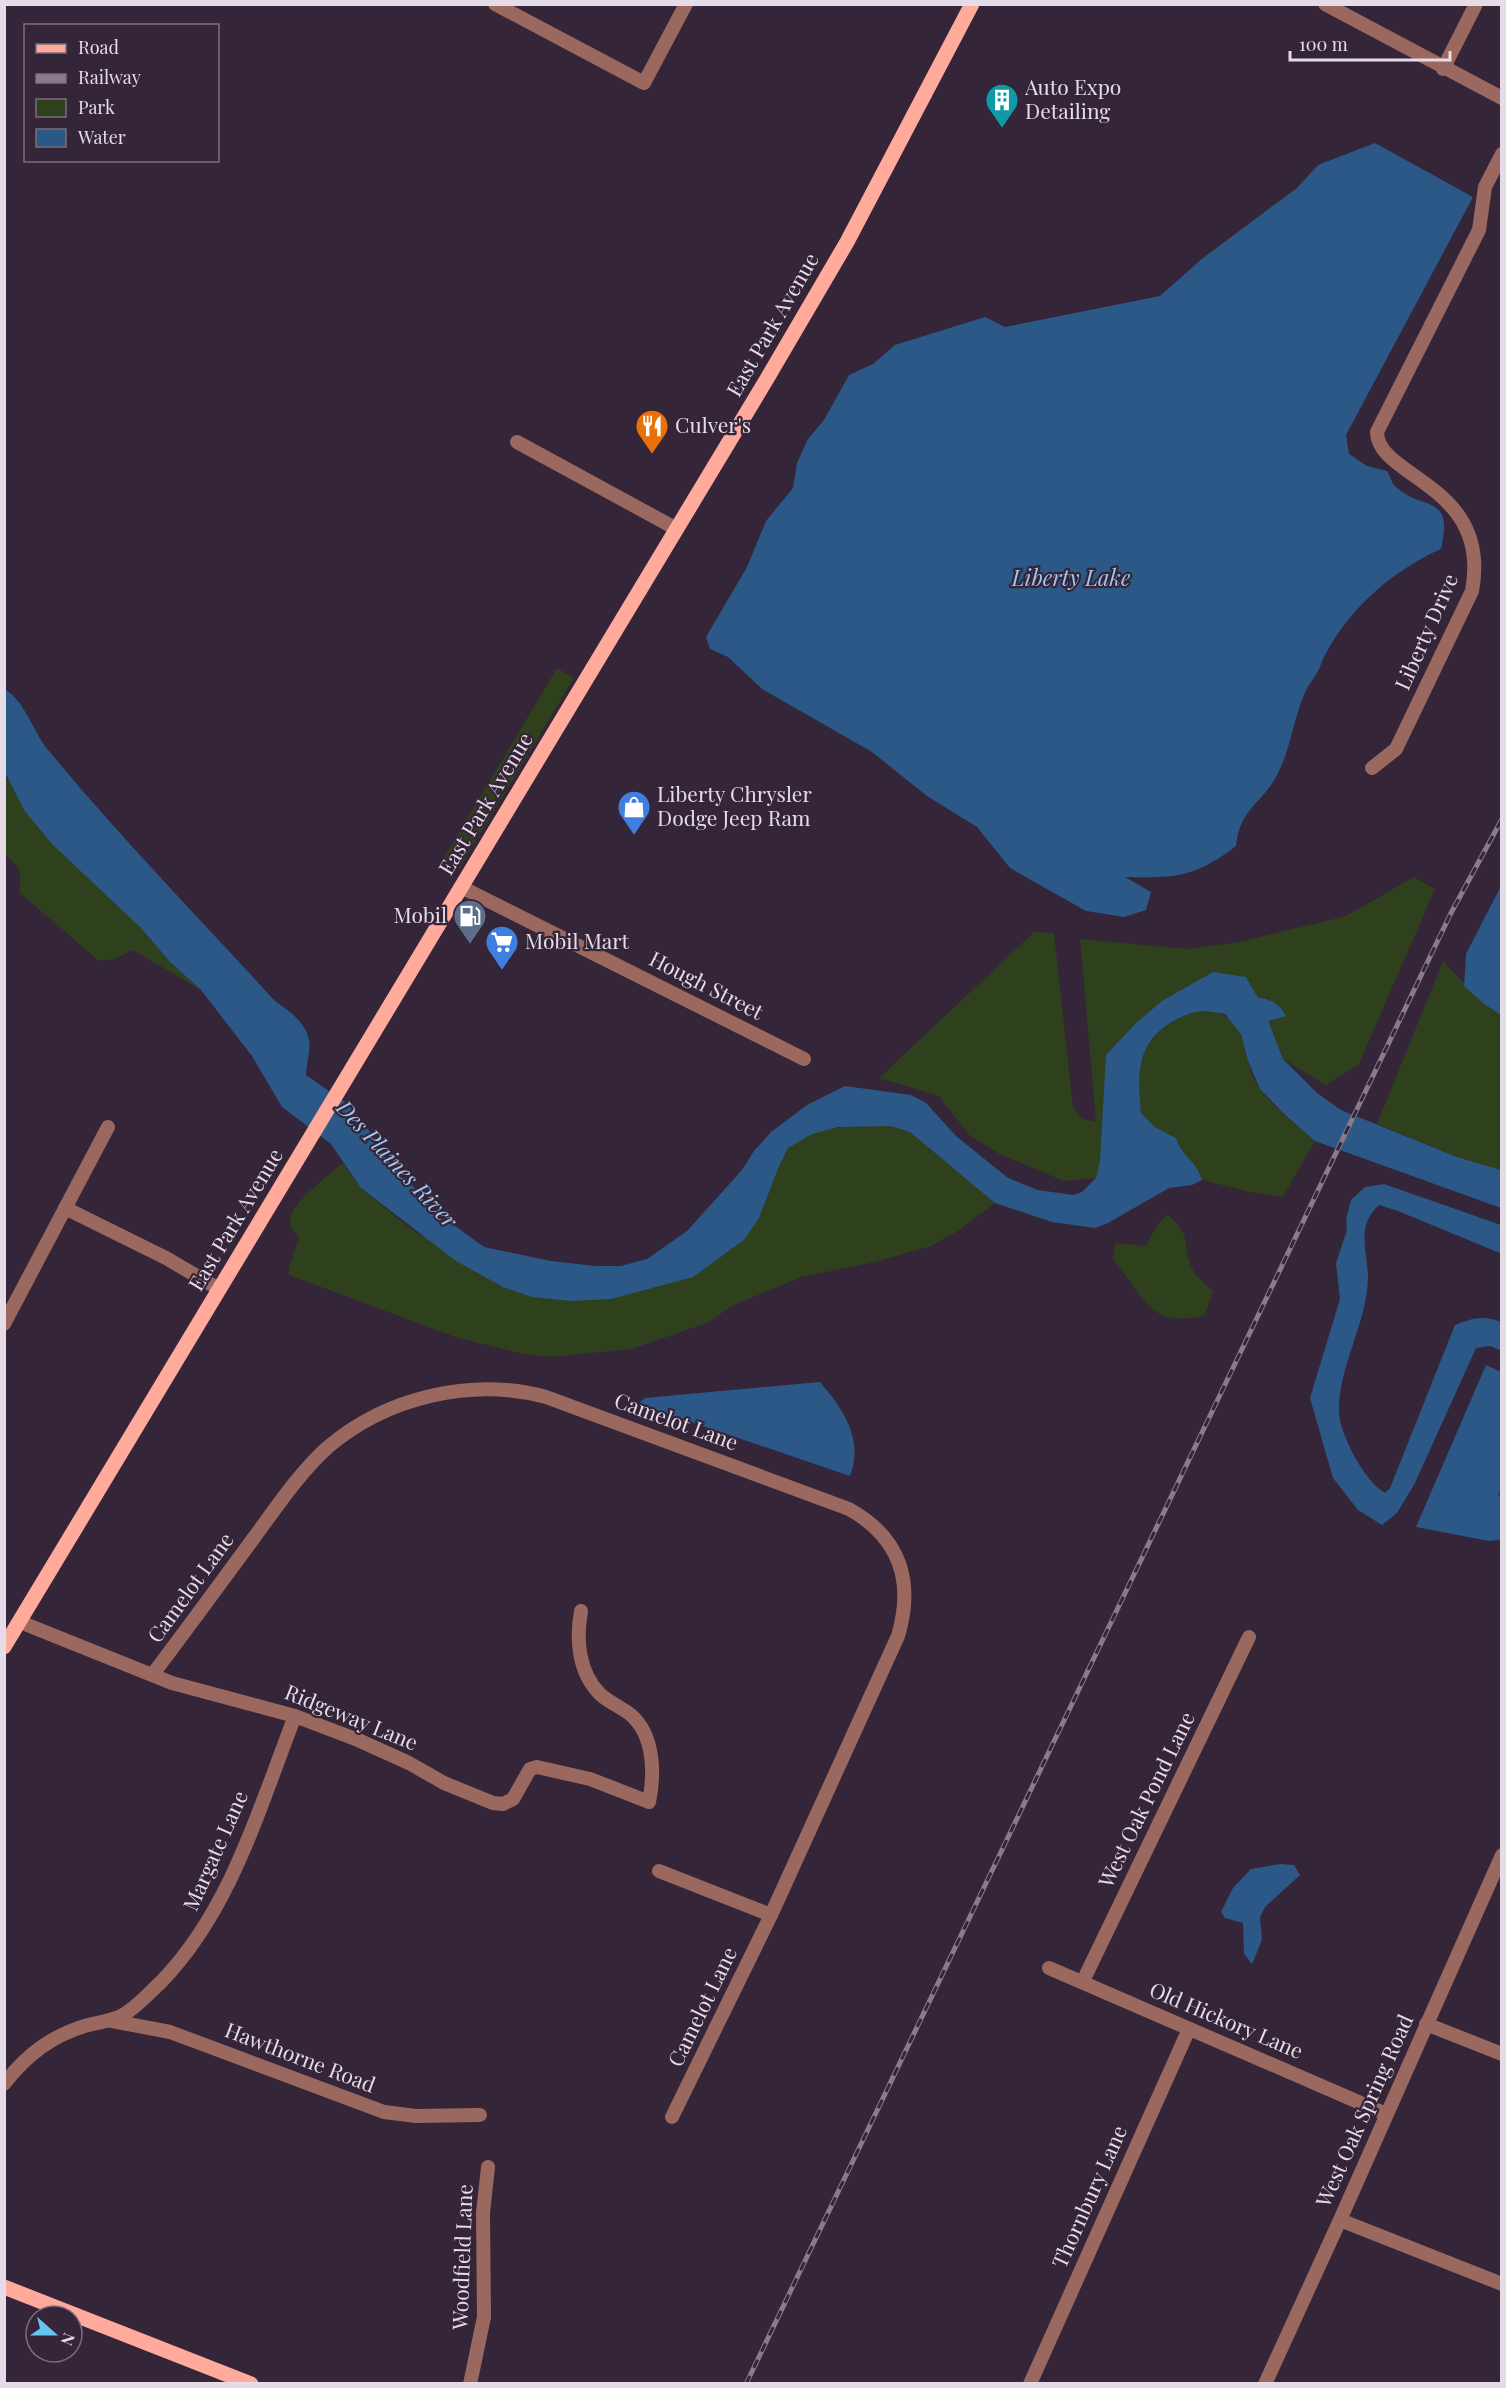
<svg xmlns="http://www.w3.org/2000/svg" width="1506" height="2388" viewBox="0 0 1506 2388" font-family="'Playfair Display',serif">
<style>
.green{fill:#2e401c}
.water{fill:#2b5887}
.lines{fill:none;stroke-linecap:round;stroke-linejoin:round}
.minor{stroke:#9b685f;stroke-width:14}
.major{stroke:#ffaa9b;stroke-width:15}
.rail-casing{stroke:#887b8b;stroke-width:5}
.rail{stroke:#342538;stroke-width:3;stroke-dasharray:9;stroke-linecap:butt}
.labels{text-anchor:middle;stroke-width:4.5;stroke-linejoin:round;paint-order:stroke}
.poi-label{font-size:21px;fill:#e6dce8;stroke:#342538;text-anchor:start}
.street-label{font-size:21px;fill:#e6dce8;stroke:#342538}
.water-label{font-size:22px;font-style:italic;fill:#a0c6f1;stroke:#342538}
</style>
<rect width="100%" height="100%" fill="#342538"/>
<g class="green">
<path d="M557,668l17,10 -115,191 -16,-10z"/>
<path d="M4,773l20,37 116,117 30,35 31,28 -68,-40 -18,9 -16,2 -79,-68v-24l-15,-15z"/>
<path d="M1414,877l21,12 -76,175 -33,21 -43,-26 -14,-36v-2l16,-5 -18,-18 -105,3 -66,177 -32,3 -63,-26 -32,-20 -30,-39 -60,-18 155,-146 20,1 19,174 10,12 13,3 -16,-183 107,10 52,-7 107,-26z"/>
<path d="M1443,961l41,43 17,11v155l-44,-13 -80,-33z"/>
<path d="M1209,1010c45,10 29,50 52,80 15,20 35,35 54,51l-32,56 -34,-5 -47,-12c-7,-22 -19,-21 -26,-42l-21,-11 -14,-14c-3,-40 -6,-69 32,-91 13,-8 21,-11 36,-12z"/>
<path d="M865,1125l25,1 20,6 85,71 -37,28 -27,15 -56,16 -73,15 -68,28 -27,18 -76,26 -79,8 -29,-3 -65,-16 -169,-63v-8l10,-29c-3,-5 -9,-10 -9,-16 -2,-17 40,-48 53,-59l18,25 55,45 155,68 188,-83c7,-19 16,-57 30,-70 19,-19 51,-21 76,-23z"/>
<path d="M1167,1215c27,18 14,33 26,55 3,8 14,15 20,21l-8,24c-57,15 -60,-19 -92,-55l2,-17 31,3 10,-19z"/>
</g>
<g class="water">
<path d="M1375,143l98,54 -127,238 3,19 18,12 20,5c3,5 5,13 9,16 28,25 58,6 45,62 -47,21 -91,58 -116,106 -3,5 -4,11 -7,16 -4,8 -11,15 -14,24 -11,25 -13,53 -26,78 -15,31 -38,34 -42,73 -42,32 -60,32 -111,31l26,15 -5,18 -22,7 -38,-6 -76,-43 -33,-41 -50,-31 -55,-44 -110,-63 -34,-32 -18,-8 -4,-12 41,-70 19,-46 27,-33 4,-25 11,-24 16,-19 25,-45 24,-11 22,-19 90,-28 20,10 155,-31 43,-38 94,-70 21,-23z"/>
<path d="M4,689c22,12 29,44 45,62 71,86 150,167 226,250 13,9 32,22 34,40 2,10 -3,23 -3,34l43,30 80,102 55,40 67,14 44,5h26l26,-7 40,-28 55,-61 12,-19 17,-19 36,-27 38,-19 66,9 15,8 30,33 52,42 30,12 35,5 9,-3 14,-14 4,-17 6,-106 30,-32 26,-22 51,-29 33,5 12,21c13,0 22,7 28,18l-17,5v2l14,36 34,34 24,17 116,47 44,13v38l-186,-67 -30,-26 -25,-26 -12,-28 -7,-27 -16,-20c-24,-5 -32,-4 -53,8 -37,22 -34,53 -31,91l14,14 21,11c7,21 19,20 26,42l-10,5 -23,3 -61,35 -13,5 -43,-6 -57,-19 -85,-71 -20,-6 -52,1 -26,7 -24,14 -9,18 -20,52 -15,22 -51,37 -82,22 -40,2 -39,-4 -29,-10 -47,-26 -95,-73 -30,-44 -49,-37 -30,-51 -51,-66 -31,-28 -30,-35 -87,-82 -29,-35 -19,-37z"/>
<path d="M1501,886v129l-17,-11 -20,-18 2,-32z"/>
<path d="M1384,1184l117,41 1,29 -104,-43 -19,-6c-24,22 -11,46 -11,73 -1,46 -30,88 -29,134 1,23 26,70 46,81l5,-5 65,-163c17,-7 29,-10 46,-3l1,29 -12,-5 -14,2 -61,135 -18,30 -15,12 -24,-15 -25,-32 -23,-80 30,-99 -4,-36 11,-33 -1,-10 5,-20 14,-13z"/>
<path d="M1486,1365l15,7 1,117 -4,6 3,1v44l-12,1 -73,-14z"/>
<path d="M820,1382c23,27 44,57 30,94l-212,-72 7,-6z"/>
<path d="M1280,1864l14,1 6,10 -35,32 -5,10 2,23 -10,24 -8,-10 -1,-31 -18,-5 -4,-6 12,-24 18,-19z"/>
</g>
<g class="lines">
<g class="minor">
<path d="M495,4l149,79 42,-79"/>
<path d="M1325,4l177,94"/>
<path d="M1443,69l33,-65"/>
<path d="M517,442l158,86"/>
<path d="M1372,768l24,-19 76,-158c20,-107 -95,-113 -95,-159l102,-202 6,-43 17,-33"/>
<path d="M461,887l343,172"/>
<path d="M65,1208l101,50 53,31"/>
<path d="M4,1324l104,-197"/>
<path d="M20,1622l152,61 123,33 63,24 51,23 35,20 49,20 10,1 10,-5 17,-30 7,-2 53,12 59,23c6,-29 5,-67 -18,-87 -10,-8 -23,-13 -31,-21 -22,-22 -24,-55 -19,-83"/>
<path d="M153,1674c34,-45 67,-90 100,-135 23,-31 46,-66 75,-92 59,-50 144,-70 218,-50l303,112c52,29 65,73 49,127l-127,279 -99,202"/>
<path d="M659,1871l112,44"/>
<path d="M1049,1968l337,146"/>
<path d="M1083,1981l166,-344"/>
<path d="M112,2021l58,11 214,80 32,4 64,-1"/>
<path d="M1426,2024l76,30"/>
<path d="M4,2084c23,-30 49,-49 84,-59 12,-3 24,-4 35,-10 14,-8 26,-22 38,-33 70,-72 98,-174 134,-266"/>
<path d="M1340,2220l162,64"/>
<path d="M470,2384l14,-67 -1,-104 5,-46"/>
<path d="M1030,2384l159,-355"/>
<path d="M1265,2384l75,-164 162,-365"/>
</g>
<g class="major">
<path d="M4,1647l764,-1270 79,-135 125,-238"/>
<path d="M4,2287l247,97"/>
</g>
<g class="rail-casing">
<path id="rail" d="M746,2384l705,-1471 51,-94"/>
</g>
<use href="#rail" class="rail"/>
</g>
<defs>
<g id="building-pin" transform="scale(1.725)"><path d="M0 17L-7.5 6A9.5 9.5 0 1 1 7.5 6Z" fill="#0f9aa8" stroke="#342538"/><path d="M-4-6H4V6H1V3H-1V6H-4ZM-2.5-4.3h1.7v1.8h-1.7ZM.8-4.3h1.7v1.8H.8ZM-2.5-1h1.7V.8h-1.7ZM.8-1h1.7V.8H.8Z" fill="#fff"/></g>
<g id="restaurant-pin" transform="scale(1.725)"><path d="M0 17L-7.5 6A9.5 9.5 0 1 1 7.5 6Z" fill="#e8710a" stroke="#342538"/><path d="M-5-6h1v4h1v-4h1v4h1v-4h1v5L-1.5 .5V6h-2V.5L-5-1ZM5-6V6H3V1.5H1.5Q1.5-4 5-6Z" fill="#fff"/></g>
<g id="shop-pin" transform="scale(1.725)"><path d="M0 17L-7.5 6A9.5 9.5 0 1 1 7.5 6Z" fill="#3f7fe0" stroke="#342538"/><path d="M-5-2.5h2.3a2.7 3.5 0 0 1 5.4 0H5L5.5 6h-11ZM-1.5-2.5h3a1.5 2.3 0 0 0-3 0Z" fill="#fff"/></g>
<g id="fuel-pin" transform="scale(1.725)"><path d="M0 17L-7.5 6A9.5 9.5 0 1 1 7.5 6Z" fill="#5c6f8a" stroke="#342538"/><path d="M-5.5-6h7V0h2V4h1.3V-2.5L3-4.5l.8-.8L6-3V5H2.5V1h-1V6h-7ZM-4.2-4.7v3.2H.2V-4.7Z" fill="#fff"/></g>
<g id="supermarket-pin" transform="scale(1.725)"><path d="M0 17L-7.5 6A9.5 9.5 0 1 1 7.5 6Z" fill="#3f7fe0" stroke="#342538"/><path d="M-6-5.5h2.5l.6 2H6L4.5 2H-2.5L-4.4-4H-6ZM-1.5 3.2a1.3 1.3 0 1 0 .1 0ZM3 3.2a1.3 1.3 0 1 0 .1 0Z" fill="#fff"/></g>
</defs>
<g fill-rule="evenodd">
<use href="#building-pin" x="1002" y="100"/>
<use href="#restaurant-pin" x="652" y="426"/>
<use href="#shop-pin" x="634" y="807"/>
<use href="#fuel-pin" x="470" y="916"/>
<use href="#supermarket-pin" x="502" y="942"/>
</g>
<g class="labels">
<g class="poi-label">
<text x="1025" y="95">Auto Expo<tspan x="1025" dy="24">Detailing</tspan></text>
<text x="675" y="433">Culver's</text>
<text x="657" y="802">Liberty Chrysler<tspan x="657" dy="24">Dodge Jeep Ram</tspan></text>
<text x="447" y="923" text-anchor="end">Mobil</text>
<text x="525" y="949">Mobil Mart</text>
</g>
<g class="street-label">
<text transform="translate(773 325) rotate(-60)" y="7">East Park Avenue</text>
<text transform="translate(1427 632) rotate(-66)" y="7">Liberty Drive</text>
<text transform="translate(486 804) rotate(-59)" y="7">East Park Avenue</text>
<text transform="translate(706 986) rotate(27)" y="7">Hough Street</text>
<text transform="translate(236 1220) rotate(-59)" y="7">East Park Avenue</text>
<text transform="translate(676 1422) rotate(20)" y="7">Camelot Lane</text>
<text transform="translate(191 1588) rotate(-54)" y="7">Camelot Lane</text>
<text transform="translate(351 1718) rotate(22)" y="7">Ridgeway Lane</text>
<text transform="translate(1147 1800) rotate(-64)" y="7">West Oak Pond Lane</text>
<text transform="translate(216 1851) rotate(-66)" y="7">Margate Lane</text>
<text transform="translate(703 2007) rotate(-64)" y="7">Camelot Lane</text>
<text transform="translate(1226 2021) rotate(23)" y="7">Old Hickory Lane</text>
<text transform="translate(300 2058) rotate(21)" y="7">Hawthorne Road</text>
<text transform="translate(1365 2111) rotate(-66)" y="7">West Oak Spring Road</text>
<text transform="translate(1090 2197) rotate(-66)" y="7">Thornbury Lane</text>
<text transform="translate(463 2257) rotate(-88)" y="7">Woodfield Lane</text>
</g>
<g class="water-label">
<text x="1071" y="586">Liberty Lake</text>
<text transform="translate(397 1164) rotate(47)" y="8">Des Plaines River</text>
</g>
</g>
<rect width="1506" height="2388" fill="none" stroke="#e6dce8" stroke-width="12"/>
<rect x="24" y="24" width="195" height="138" fill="#342538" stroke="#7b6e7e" stroke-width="1.5"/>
<rect x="36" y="44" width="30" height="9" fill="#ffaa9b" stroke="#7b6e7e" stroke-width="1.5"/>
<text x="78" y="54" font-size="18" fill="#e6dce8">Road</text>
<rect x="36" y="74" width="30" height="9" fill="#887b8b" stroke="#7b6e7e" stroke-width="1.5"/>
<text x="78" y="84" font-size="18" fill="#e6dce8">Railway</text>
<rect x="36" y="99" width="30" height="18" fill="#2e401c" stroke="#7b6e7e" stroke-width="1.5"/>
<text x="78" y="114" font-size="18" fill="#e6dce8">Park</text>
<rect x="36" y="129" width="30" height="18" fill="#2b5887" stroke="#7b6e7e" stroke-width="1.5"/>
<text x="78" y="144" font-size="18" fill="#e6dce8">Water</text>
<g transform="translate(54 2334) rotate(111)"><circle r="28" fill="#342538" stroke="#7b6e7e" stroke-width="1.5"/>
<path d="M0-4.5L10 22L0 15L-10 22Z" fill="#65c5ee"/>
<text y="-9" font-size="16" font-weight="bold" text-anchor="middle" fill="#e6dce8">N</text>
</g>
<path d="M1290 51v9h160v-9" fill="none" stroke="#e6dce8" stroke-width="3"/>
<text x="1299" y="51" font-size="18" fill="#e6dce8" stroke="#342538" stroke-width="4.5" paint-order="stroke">100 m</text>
</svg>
